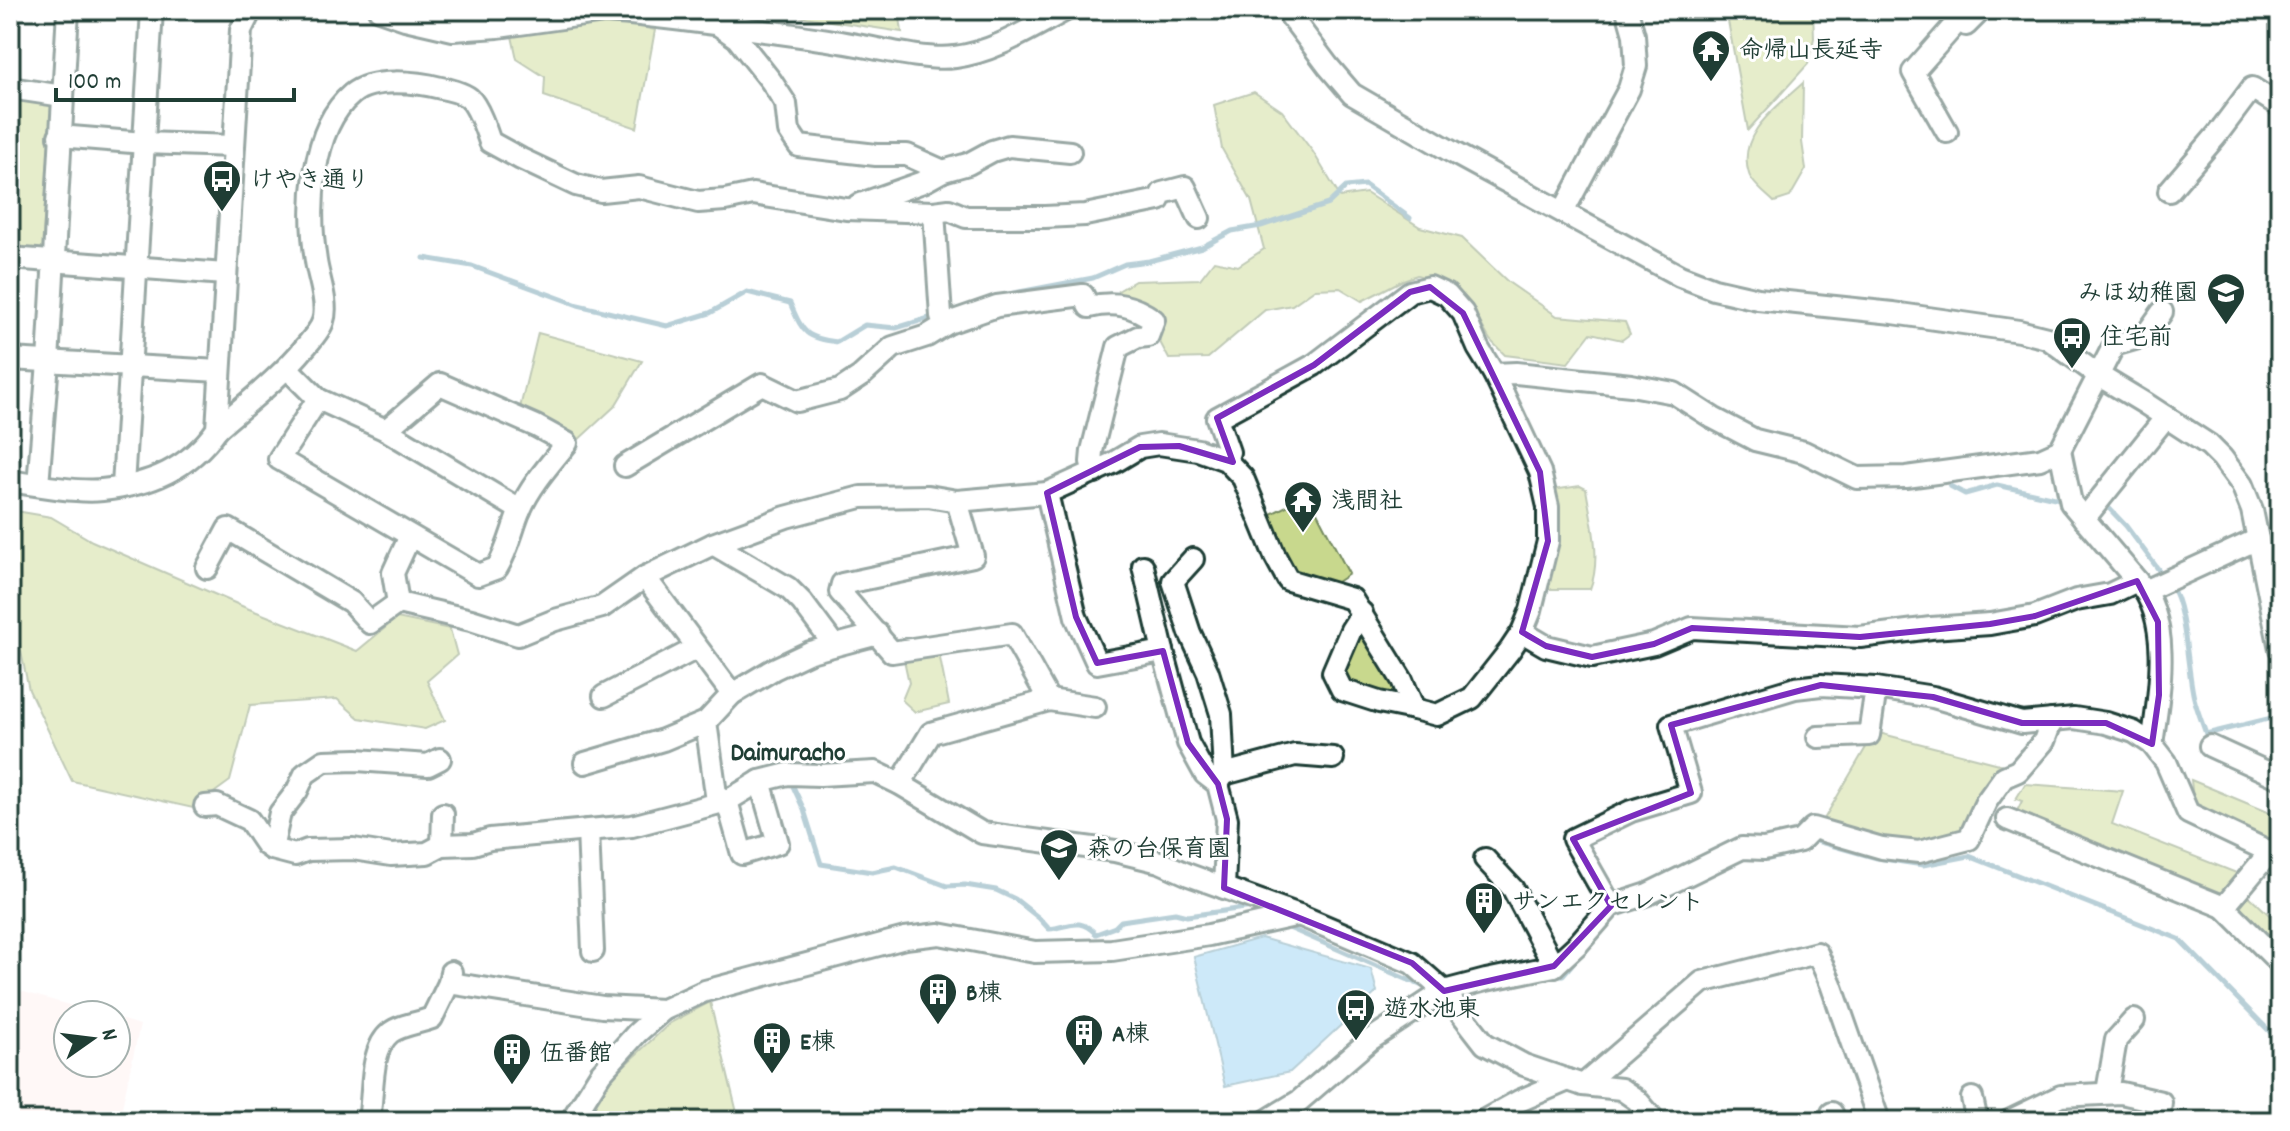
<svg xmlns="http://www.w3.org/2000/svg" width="2290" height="1131" viewBox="0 0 2290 1131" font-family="Dekko,'Klee One',sans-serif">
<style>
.built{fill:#feefee}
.green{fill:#c8d88d;stroke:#748a60;stroke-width:2}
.water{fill:#91cff2;stroke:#6395a6;stroke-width:2}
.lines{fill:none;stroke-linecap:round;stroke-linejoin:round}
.stream{stroke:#6395a6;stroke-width:5}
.minor-casing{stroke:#1f3d34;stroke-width:26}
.minor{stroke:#fff;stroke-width:20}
.marked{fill:none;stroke:#7b2cbf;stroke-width:6;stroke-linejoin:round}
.labels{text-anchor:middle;stroke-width:6;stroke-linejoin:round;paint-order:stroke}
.poi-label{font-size:24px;font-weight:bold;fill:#1f3d34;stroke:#fff;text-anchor:start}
.neighbourhood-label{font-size:26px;font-weight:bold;fill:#1f3d34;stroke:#fff}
</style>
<rect width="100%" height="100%" fill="#fff"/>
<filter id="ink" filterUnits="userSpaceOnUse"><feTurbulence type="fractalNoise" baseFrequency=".0125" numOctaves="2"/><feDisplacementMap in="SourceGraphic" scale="16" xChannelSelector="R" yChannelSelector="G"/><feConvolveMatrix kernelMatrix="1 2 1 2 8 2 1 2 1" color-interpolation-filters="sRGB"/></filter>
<g filter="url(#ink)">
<path class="built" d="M10,988l94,27h-36v48h48v-45l24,7 -21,96h-109z"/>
<g class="green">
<path d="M759,10h140l3,22z"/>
<path d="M1726,10h87l1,28 -6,26 -60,66z"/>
<path d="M614,21l41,9 -18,98 -93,-32 1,-19 -28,-18 -5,-23z"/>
<path d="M1803,83l-1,59 4,27 -16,28 -16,5c-8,-8 -22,-18 -25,-28 -13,-40 29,-68 54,-91z"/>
<path d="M1254,92l28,19 31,41 27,45 26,-4 54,34 42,11 46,44 49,34 68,6 5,12 -8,6 -31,-7 -23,30 -63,-8 -15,-15 -16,-28 -32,-30 -25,-7 -14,5 -41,21 -22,-13 -25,1 -23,16 -27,5 -57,48 -39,1 -9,-17 -42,-51 17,-10 65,-2 14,-18 24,5 26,-17 -13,-49 -29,-51 -8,-44z"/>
<path d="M10,94l42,4 -10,152 -32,-2z"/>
<path d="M538,333l104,28 -27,45 -39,36 -28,-21 -28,-13z"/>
<path d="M1580,486l6,3c5,32 16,69 4,100h-42l11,-49 -7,-50z"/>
<path d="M1308,495l41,79 -15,10 -39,-11 -18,-27 -8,-31z"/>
<path d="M10,510l41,7 41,24 152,66 113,44 40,-33 53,11 7,26 -30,26 18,39 -20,9 -66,-11 -22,-19 -87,6 -20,76 -37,27 -121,-27 -43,-91 -15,-72 -4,4z"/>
<path d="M1363,634l36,56 -6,8 -48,-17 -5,-11 13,-31z"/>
<path d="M938,648l11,56 -34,8 -13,-12 7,-17 -6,-28z"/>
<path d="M1875,732l132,34 -43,70 -47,11 -97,-21z"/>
<path d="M2191,780l89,37v21l-10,7 -76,-36z"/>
<path d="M2025,784l98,7 -11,33 127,50 -14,24 -209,-85 6,-12 -6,-2z"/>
<path d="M2247,894l33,31v49l-59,-58z"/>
<path d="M710,1002l29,119h-155l28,-44 58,-54z"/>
</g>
<path class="water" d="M1261,938l110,31 6,23 -87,80 -65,14 -31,-129z"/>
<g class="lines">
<g class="stream">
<path d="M424,258l48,8 106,39 89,21 43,-13 37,-21 43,11c13,29 14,35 47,39l28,-17 31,3 40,-12"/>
<path d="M1003,295l90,-17 32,-14 24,-3 53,-14 30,-16 29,-5 67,-22 18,-17 19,-2 45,33"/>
<path d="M1950,486l15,8 32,-9 67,15"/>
<path d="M2102,504l2,-1 22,23 38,51"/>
<path d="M2170,585c16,21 17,85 24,113 3,12 8,24 12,36l70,-17 4,4"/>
<path d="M791,782l13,28 17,54 51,8 24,-5 51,19 18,-1 31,5 19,9 24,19 10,11c21,-2 29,-13 47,5l19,-7 6,-6 54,-8 12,3 65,-9"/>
<path d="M1811,842l2,-2 64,18 46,7 46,-9 210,83 101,103"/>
<path d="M1760,858l9,1 28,-7"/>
<path d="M1289,928l138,60"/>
<path d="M1551,976l12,-1 17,-20"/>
</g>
<g class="minor-casing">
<g id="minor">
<path d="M379,10l26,9 48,11 45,-3 107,-15c46,3 92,10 139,16 34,5 68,9 102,15 30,5 80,18 109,14 40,-5 76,-29 111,-47"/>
<path d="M1286,10l42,56 24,28 100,58 228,124 34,13 44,10 135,14 126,18 28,7 51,37 48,29 63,41 13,13 20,27 10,25 28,139"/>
<path d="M720,26l17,12 34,43 15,23 3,27 10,15 77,9h31l36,16"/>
<path d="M10,88l53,8"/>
<path d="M1947,132l-34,-60 46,-52 7,5 15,-15"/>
<path d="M59,136l85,7 89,3"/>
<path d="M2169,191l47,-55 36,-48 28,18"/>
<path d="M858,205l65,-23 20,-11 25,-7 24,-13 17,-5 61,6"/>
<path d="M934,212l7,104 7,7 49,-17 86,-11 6,12c26,-6 44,-2 65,13l-6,16 -10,1 -20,10 -26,104 -1,11 4,10"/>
<path d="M1563,212l66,-123 7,-23 -2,-31 -7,-25"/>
<path d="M10,258l215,16"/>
<path d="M10,359l209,12"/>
<path d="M288,369l30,30 68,31 134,80"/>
<path d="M318,399l-39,60 199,116 19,-7c11,-18 15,-39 23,-58 11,-25 30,-46 47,-67l-31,-17 -96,-42 -54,46"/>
<path d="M217,429c31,-27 63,-51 89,-83 6,-7 15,-17 17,-25 6,-17 -5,-44 -7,-60 -8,-50 -6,-132 36,-167 20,-17 65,-12 89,-6 7,1 22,5 28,10 9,8 17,32 21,44l31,17 55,26 25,6 38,-4 59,15 27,-2 28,-6 93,15 88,3 15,-2 17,7h79l40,-2 74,-15 3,-7 23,-6 14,31"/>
<path d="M2060,450l11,53 66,78"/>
<path d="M1226,460l3,-8 -12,-34 97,-53 96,-73 20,-5 17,8 16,18 15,35 16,26 22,-1 115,12 43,8 39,25 42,22 49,12 53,26 49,-1 134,-18 20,-9 54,-105 31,-9 17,-24"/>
<path d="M625,466l137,-82 35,17 43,-11 21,-14 32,-29 34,-11 21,-13"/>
<path d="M10,481c24,4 68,12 92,9 48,-5 87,-21 115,-61l24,-399 10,-20"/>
<path d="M38,485l10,-123 20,-352"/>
<path d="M123,486l29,-476"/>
<path d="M1047,493l29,124 21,46 66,-12"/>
<path d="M2084,519l82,-102"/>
<path d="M410,536l-17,37 5,30 73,17 47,15 37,-15 47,-13 43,-30 68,-33 73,-27 75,-20 67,-1 29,5 90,-8 66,-30 27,-16 19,-3 39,6 28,10 17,18 32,78 13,24 64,19 50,81 12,29 23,6 35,-17 38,-48 12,-18 9,-22 17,-69v-34l-8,-35 -46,-98"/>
<path d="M713,544l75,44 14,14 32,43"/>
<path d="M1193,559l-20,22 17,52 18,39 13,42 3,60 -6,10"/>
<path d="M1143,566l20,85 25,92 17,31 13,10 9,35 -3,69"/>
<path d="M207,568l21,-39 123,73 19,21 28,-20"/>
<path d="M645,577l87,117"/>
<path d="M2145,591l113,-52"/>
<path d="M1362,613l-11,17 -18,42 9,18 37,12 35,7"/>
<path d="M1522,632l24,14 46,11 62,-13 38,-16 168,9 71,-9 59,-4 45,-8 41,-16 34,-6 27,-13c36,39 22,114 15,163"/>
<path d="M604,696l93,-48"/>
<path d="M1049,700l46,7"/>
<path d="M706,722l10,72 11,7 15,53 36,-11 -18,-62"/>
<path d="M1818,737l51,-2 7,-47"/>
<path d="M2210,746l70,32"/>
<path d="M585,763l78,-23 43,-18 26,-28 42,-25 36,-17 68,-18"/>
<path d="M1224,774l71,-19 38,3"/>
<path d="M900,784l31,-51 118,-33 -37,-66 -120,18 -52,-60 2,-8 131,-28 -16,-55"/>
<path d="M205,806l12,-1 32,15 17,25 6,4 23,6 13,-5 45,-1 38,6 36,-2 15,-8 31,-1 17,-5 142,-13 95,-25 33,-20 28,-7 32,1 55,-3 25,12 82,49 133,18 45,11 29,13 110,40 113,48 32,28 41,53 39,21 44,15 15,5 38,4 16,11 18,21"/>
<path d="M2007,819l217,88"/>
<path d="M588,830l5,121"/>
<path d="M442,845l1,-31"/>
<path d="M2280,846l-10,6 -46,55 56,56"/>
<path d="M272,849l8,-36 17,-22 8,-17 19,-13 33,-1 71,5 12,-6"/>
<path d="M1485,859l28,30 41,77"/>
<path d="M1611,906l-38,-67 58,-28 60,-18 -20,-68 124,-37 26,-3 55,3 57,9 89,26 52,-5 32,5 28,9 18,12 14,18 22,51 82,39 10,9"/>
<path d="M449,983l153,24 61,3"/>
<path d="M1583,1085l119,-103 115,-29 14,31 48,137"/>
<path d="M2107,1092l9,-52 18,-20"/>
<path d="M1972,1098l5,23"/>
<path d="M1832,1113l3,8"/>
<path d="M369,1119c5,-25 0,-69 21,-86 10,-8 29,-10 42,-15l17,-35 2,-11"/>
<path d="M571,1121l30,-48 36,-40 26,-23 42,-19 200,-53 34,-4 96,18 77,-2 97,-15 90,-20"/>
<path d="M1266,1121l33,-20 71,-61 74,-49 42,-11 68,-14 24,-22 33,-38 37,-12 94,-46 22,1 36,-8 13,-13 69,20 37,4 50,-13 17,-37 18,-25 14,-6 26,-30 8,-21"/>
<path d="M1483,1121l36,-20 49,-21"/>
<path d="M2009,1121l52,-25 60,-3 40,9 -2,19"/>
</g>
</g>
<use href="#minor" class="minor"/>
</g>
</g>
<path d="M0 0H2290V1131H0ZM1430,287l33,26 77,159 8,69 -26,91 24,14 46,11 62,-13 38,-16 168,9 130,-13 45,-8 102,-35 21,41 1,73 -7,49 -46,-21h-84l-89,-26 -112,-12 -150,40 20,68 -118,46 38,67 -57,60 -110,25 -32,-28 -188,-75 3,-69 -9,-35 -30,-41 -25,-92 -66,12 -21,-46 -29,-124 93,-46 39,-1 54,16 -16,-44 97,-53 96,-73z" fill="#fff" fill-opacity=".55" fill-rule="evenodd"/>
<path class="marked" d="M1430,287l33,26 77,159 8,69 -26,91 24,14 46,11 62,-13 38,-16 168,9 130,-13 45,-8 102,-35 21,41 1,73 -7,49 -46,-21h-84l-89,-26 -112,-12 -150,40 20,68 -118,46 38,67 -57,60 -110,25 -32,-28 -188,-75 3,-69 -9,-35 -30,-41 -25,-92 -66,12 -21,-46 -29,-124 93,-46 39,-1 54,16 -16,-44 97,-53 96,-73z"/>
<defs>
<g id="temple-pin" transform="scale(2)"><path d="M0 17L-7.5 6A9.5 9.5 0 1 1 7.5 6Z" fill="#1f3d34" stroke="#fff"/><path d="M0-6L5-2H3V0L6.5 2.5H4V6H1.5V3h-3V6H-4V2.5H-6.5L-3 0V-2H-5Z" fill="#fff"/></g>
<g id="bus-pin" transform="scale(2)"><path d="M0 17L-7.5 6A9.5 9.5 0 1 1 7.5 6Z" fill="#1f3d34" stroke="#fff"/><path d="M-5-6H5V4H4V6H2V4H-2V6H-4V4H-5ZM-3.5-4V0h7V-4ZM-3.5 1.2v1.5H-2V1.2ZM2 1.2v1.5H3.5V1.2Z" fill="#fff"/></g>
<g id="school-pin" transform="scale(2)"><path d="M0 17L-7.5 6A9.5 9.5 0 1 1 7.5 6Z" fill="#1f3d34" stroke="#fff"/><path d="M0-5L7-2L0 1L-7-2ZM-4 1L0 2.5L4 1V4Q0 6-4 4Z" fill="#fff"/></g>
<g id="building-pin" transform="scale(2)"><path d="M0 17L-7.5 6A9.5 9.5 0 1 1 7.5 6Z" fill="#1f3d34" stroke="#fff"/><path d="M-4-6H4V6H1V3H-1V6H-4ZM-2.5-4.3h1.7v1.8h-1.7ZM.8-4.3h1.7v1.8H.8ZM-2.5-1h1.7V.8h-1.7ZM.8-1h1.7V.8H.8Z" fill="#fff"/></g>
</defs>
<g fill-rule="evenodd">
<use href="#temple-pin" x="1711" y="49"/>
<use href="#bus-pin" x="222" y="179"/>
<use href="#school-pin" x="2226" y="292"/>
<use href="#bus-pin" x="2072" y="336"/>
<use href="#temple-pin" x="1303" y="500"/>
<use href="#school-pin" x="1059" y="848"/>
<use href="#building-pin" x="1484" y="901"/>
<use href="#building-pin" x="938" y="992"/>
<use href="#bus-pin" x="1356" y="1008"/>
<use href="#building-pin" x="1084" y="1033"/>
<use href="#building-pin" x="772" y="1041"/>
<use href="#building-pin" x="512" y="1052"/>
</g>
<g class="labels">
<g class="poi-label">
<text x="1739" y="57">命帰山長延寺</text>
<text x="250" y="187">けやき通り</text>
<text x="2198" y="300" text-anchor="end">みほ幼稚園</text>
<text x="2100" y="344">住宅前</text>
<text x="1331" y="508">浅間社</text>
<text x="1087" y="856">森の台保育園</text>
<text x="1512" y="909">サンエクセレント</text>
<text x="966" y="1000">B棟</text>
<text x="1384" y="1016">遊水池東</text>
<text x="1112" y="1041">A棟</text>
<text x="800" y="1049">E棟</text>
<text x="540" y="1060">伍番館</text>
</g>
<g class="neighbourhood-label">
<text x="788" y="760">Daimuracho</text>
</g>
</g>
<rect width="2290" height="1131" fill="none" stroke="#fff" stroke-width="40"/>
<rect x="20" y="20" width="2250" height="1091" fill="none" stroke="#1f3d34" stroke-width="3" filter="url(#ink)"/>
<g transform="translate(92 1039) rotate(76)"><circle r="38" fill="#ffffff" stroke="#a5b1ae" stroke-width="2"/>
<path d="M0-6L14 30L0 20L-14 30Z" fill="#1f3d34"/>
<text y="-12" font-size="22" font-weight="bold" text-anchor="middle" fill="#1f3d34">N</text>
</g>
<path d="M56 88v12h238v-12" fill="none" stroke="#1f3d34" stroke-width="4"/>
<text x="68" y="88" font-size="24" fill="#1f3d34" stroke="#ffffff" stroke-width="6" paint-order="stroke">100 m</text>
</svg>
